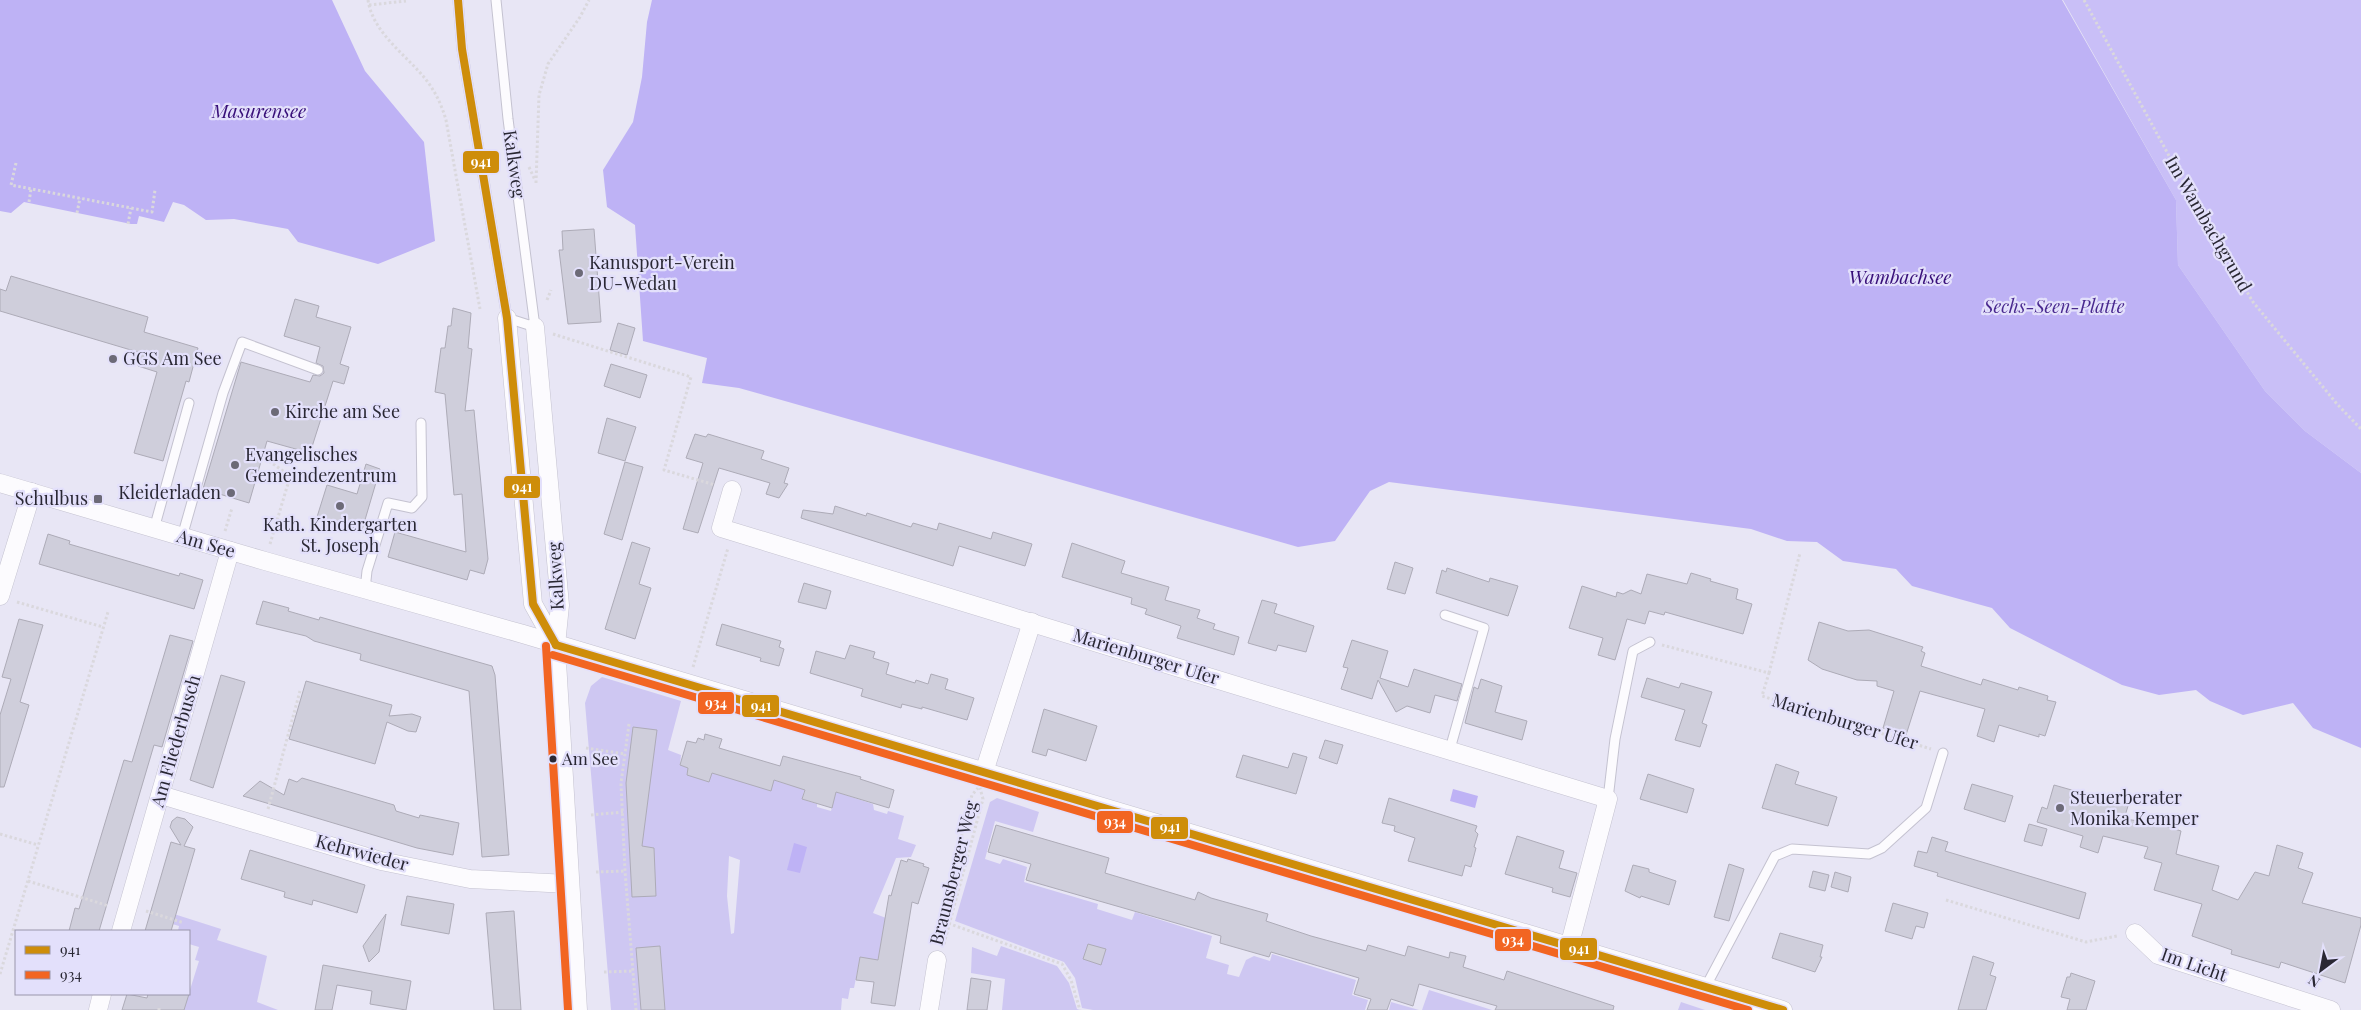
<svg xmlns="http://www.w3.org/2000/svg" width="2361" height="1010" viewBox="0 0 2361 1010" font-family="'Playfair Display',serif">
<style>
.green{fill:#cec7f2;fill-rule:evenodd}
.forest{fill:#c9bff7}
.water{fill:#beb2f5}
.building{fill:#cfcedb;stroke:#adabb7}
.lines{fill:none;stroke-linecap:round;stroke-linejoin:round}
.lane-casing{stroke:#c4c2d0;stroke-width:11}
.street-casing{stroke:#c4c2d0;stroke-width:19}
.path{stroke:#dad8dd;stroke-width:3;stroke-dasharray:2.5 2.5;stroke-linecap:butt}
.lane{stroke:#fcfbfe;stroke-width:9}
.street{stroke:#fcfbfe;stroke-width:18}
.bus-1-casing{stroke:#e3e0fb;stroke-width:11}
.bus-2-casing{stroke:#e3e0fb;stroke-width:11}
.bus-1{stroke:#ce8d0a;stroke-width:8}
.bus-2{stroke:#f26522;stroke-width:8}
.poi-dot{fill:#6c6a77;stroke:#e3e0fb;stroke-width:2}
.bus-dot{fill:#292733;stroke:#e3e0fb;stroke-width:2}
.labels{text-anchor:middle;stroke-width:4.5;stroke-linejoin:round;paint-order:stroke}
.bus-label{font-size:17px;fill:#292733;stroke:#e3e0fb;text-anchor:start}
.street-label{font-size:18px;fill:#292733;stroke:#e3e0fb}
.poi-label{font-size:18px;fill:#292733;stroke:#e3e0fb;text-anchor:start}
.park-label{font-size:18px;font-style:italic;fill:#49298f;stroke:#e3e0fb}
.water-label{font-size:19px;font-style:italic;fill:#380f79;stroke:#e3e0fb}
.line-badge{stroke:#e3e0fb;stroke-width:2}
.badge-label{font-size:14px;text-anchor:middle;font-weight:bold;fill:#fff}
</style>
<rect width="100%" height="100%" fill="#e8e6f5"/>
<g class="green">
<path d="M602,677l79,24 -13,49 13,5 -1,10 8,3 -1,7 22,6 3,-10 53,6 24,8 16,2 -3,12 15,5v3l14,4 5,-19 37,12 1,6 13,4 1,-3 16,5 -6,23 18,6 -5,12 -15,1 -23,55 13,5 -8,42 -18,-2 -6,30h-4l-2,11 -6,-1 -1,12h-230l-26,-307 6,-17zM729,856l11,4 -6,73 -3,1 -4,-38z"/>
<path d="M997,798l42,14 -6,20 -38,-11 -10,38 15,5 3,-5 24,8 -3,15 74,22 -1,5 35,11 3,-8 77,24 -6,22 23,7 -2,9 12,3 7,-17 8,-4 16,5 2,-7 84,26 -4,15 16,5 -3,10h-272l-11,-2 -7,-30 -11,-16 -109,-41 32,-109 3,-10z"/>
<path d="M152,907l69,22 -4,11 50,16 -10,46 21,8h-100l6,-1 15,-48 -4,-1 4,-13 -10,-3v-13h-11l1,-5 -30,-9z"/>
<path d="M1001,946l56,20 12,17 8,26 3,1h-78l3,-31 -34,-6 1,-26 25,9z"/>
<path d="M1429,990l63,20h-70z"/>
<path d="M1391,1002l28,8h-30z"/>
<path d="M1681,1002l24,8h-27z"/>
</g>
<path class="forest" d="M2063,0h298v473l-56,-42 -40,-40 -87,-126 -2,-65z"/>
<g class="water">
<path d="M0,0h332l33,71 59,71 11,99 -57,23 -80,-22 -10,-13 -54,-10 -28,1 -22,-15 -11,-3 -9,20 -25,-6 -2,8h-6l-107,-22 -13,11 -11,-2z"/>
<path d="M652,0h1410l114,200 2,65 87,126 40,40 56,42v275l-48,-20 -20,-25 -50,12 -33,-14 -14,-11 -37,5 -37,-10 -112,-57 -18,-20 -80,-22 -16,-17 -53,-8 -26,-19 -30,-1 -36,-12 -362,-47 -19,9 -35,50 -37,6 -559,-159 -37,-5 5,-25 -64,-17 -8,-116 -28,-18 -4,-37 30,-48 9,-45 5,-55z"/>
<path d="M1453,789l25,7 -3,12 -25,-7z"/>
<path d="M794,843l13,4 -7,26 -13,-3z"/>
</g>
<g class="building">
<path d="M594,229l7,93 -33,2 -9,-74h4l-1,-19z"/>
<path d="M11,276l137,41 -4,15 54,16 -9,34 -3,-1 -23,80 -29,-8 23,-81 -19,-6 3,-13 -141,-42v-22l6,2z"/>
<path d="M295,299l24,7 -3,11 35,10 -11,37 9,3 -5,17 -11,-3 -23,72 -43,-12 -18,62 -46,-14 38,-127 69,20 3,-7 7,1 4,-3 -1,-7 -7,-3 4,-16 -36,-11z"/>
<path d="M453,308l18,5 -3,35 4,1 -7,62 9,-1 14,149 -4,15 -14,-4 -3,10 -79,-23 7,-25 71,20 -4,-58 -8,1 -9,-101 -10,-2 6,-44h4l3,-22h3z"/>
<path d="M618,323l17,5 -8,27 -17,-5z"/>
<path d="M611,364l36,11 -7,23 -36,-12z"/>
<path d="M607,418l29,9 -11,34 -27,-8z"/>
<path d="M695,434l11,3 2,-3 56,17 -3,8 28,9 -5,15 4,1 -9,14 -13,-4 4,-11 -51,-15 -21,65 -15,-4 20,-66 -17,-5z"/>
<path d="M625,462l18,5 -21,73 -18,-6z"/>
<path d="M366,464l14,5 -18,61 -45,-13 10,-32 30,9z"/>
<path d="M835,506l31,10 1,-3 44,14 2,-4 24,7 2,-7 52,16 2,-7 39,12 -7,22 -66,-20 -6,20 -152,-48 2,-8 30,4z"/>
<path d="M48,534l22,7 -1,3 110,32 1,-3 23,7 -9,29 -155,-45z"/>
<path d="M632,542l18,6 -11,36 12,4 -16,51 -30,-10z"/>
<path d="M1072,543l53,18 -4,12 48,14 -4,13 35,10 -3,8 18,6 -2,5 26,8 -5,18 -57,-17 4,-12 -36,-12 2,-5 -16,-5 1,-6 -70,-21z"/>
<path d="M1395,562l18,6 -8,26 -18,-5z"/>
<path d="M1447,568l42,14 1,-4 28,8 -10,30 -72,-23 6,-23 4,2z"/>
<path d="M1691,573l20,6 -1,2 28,8 -2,10 16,5 -9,30 -78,-22 -1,3 -15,-4 -4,13 -18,-5 -12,41 -17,-5 5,-17 -34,-10 13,-42 34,11 1,-5 6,2 8,-4 10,4 6,-20 40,10z"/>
<path d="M804,583l27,8 -5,18 -28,-7z"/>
<path d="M1262,600l15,4 -3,9 40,13 -8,26 -28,-7 -2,6 -28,-8z"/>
<path d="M263,601l26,7 -1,3 31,9 1,-3 172,49 3,9 14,180 -27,2 -13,-166 -109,-31 1,-6 -47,-13 -8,-5 -50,-12z"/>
<path d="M19,619l24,6 -23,77 9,3 -25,82h-4v-72l11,-36 -9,-2z"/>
<path d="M1819,622l29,9 21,-1 54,17 -2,4 4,2 -4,13 60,19 2,-6 35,11 1,-3 29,9 -1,4 9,2 -11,34 -6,-2v3l-40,-12 -5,17 -17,-6 8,-27 -65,-18 -14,44 -23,-7 11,-37 -17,-5v-5l-20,-1 -35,-11 -14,-9z"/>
<path d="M722,624l59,17 -2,6 5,2 -5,17 -19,-5 1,-3 -45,-13z"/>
<path d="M170,635l23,6 -31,106 -8,-2 -55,186h-30l6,-23 4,1 45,-149 8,2z"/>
<path d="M1352,640l36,11 -8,27 28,9 6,-18 48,15 -5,17 -22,-6 -5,18 -23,-7 -11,6 -18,-32 -6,19 -31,-10 7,-21 -5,-1z"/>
<path d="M850,645l25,7 -2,6 16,5 -3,11 29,9 1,-3 12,4 3,-10 17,5 -3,10 29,9 -7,22 -45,-13v2l-20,-5 -1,4 -40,-12 2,-7 -53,-16 6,-22 29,8z"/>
<path d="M221,675l24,7 -32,106 -23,-8z"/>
<path d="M1647,678l32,10 2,-5 31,9 -10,31 5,2 -7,22 -25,-7 10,-30 -44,-13z"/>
<path d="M1481,679l21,7 -7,26 32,9 -5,19 -57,-17 9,-36 4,2z"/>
<path d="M306,681l86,24 -3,11 23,-2 9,3 -5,15 -8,-1 -21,-9 -12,42 -86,-25z"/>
<path d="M1044,709l53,17 -11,35 -38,-12 -2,7 -14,-4z"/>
<path d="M633,727l24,3 -15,116 12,2 2,48 -24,1 -6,-114z"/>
<path d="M705,734l17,5 -3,9 61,18 3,-10 78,21 -1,2 34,11 -5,18 -53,-16 -4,16 -30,-9 3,-9 -31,-10 -3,11 -59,-18 -3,9 -22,-7 1,-7 -8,-3 7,-24 9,2 2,-5 6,2z"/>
<path d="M1325,740l18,5 -6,19 -18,-6z"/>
<path d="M1293,753l14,4 -11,37 -60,-17 7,-22 45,13z"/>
<path d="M1776,764l23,8 -4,12 42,13 -9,29 -66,-18z"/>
<path d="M1648,774l46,15 -7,24 -47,-14z"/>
<path d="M302,778l92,27 2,6 23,7 1,-3 39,8 -6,32 -36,-7 -174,-52 17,-15 24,14 5,-16 8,3z"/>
<path d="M1972,784l41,12 -8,26 -41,-13z"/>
<path d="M2054,785l74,21 -4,13 31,4 26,8 -5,23 43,12 -7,24 26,10 17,-28 14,4 8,-31 26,8 -5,15 15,5 -11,30 59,15v7l-16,58 -64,-21 -2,6 -48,-14 1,-4 -40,-14 10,-32 -48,-14 8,-27 -18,-5 4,-11 -45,-11 -5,17 -18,-6 3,-11 -46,-14 5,-15 5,2z"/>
<path d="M1389,798l88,28 -2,5 3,3 -4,13 2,1 -5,19 -6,-2 -3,11 -54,-15 7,-23 -21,-7 1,-5 -13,-3z"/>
<path d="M177,817l8,2 8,8 -9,19 11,3 -24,82h-26l26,-89 10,3 -11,-18 2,-6z"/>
<path d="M2029,824l18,5 -5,17 -18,-5z"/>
<path d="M996,825l113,33 -4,15 90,27 3,-8 13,6 57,16 -2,7 45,15 55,15 2,-6 37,11 3,-10 41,12 1,-6 16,4 -3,11 41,13 3,-9 107,35 -1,4h-118l2,-4 -78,-22 -6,22 -22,-7 -4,11h-20l4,-11 -17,-5 5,-16 -88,-26 -2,5 -49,-14 1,-7 -195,-56 5,-16 -43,-12z"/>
<path d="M1517,836l47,15 -5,17 18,5 -7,24 -18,-5 1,-4 -48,-14z"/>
<path d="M1932,837l16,5 -3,9 141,42 -7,26 -142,-43 1,-3 -24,-7 4,-15 9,2z"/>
<path d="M250,850l115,35 -8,28 -44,-13 -1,5 -28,-8 1,-5 -44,-13z"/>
<path d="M908,859l16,5 -1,2 6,2 -11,36 -6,-2 -17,104 -24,-3 3,-21 -18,-2 4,-23 18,3 11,-65 2,1 10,-36 6,2z"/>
<path d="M1729,864l15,5 -15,52 -15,-4z"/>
<path d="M1633,865l16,4v3l27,9 -7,24 -28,-9 -1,2 -15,-7z"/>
<path d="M1813,871l16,4 -4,16 -16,-4z"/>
<path d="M1835,872l16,5 -3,15 -17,-5z"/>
<path d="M407,896l47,8 -5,30 -48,-9z"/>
<path d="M1893,903l35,10 -4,15 -8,-2 -4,13 -27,-8z"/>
<path d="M514,911l7,99h-27l-8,-97z"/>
<path d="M386,914l-7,38 -10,10 -6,-16z"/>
<path d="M1780,933l43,12 -3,12h2l-7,15 -43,-14z"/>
<path d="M1088,944l18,5 -5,16 -18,-6z"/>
<path d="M660,946l5,64h-24l-5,-62z"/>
<path d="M1973,956l21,7 -4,12 6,2 -10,33h-28z"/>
<path d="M323,965l88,16 -5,29 -36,-6 2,-13 -35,-6 -5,25h-17z"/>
<path d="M2071,973l24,8 -9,29h-19l3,-11 -9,-2 6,-20h3z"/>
<path d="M971,978l20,3 -4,29h-20z"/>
<path d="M127,994l20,4 1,-4h41l-5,16h-62z"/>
</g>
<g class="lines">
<g class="lane-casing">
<g id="lane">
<path d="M458,0l4,49 45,269 28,9 -27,-208 -12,-119"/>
<path d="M154,529l35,-126"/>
<path d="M182,537l41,-144 19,-51 76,28"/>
<path d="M365,590l2,-19 21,-68 24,5 10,-11 -1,-74"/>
<path d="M1445,615l39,13 -34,121"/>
<path d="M1608,799l7,-60 18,-88 17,-9"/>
<path d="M1705,988l70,-132 17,-7 77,5 13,-6 44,-40 17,-55"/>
</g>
</g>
<g class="street-casing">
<g id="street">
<path d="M507,318l26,286 23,41"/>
<path d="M535,327l25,278 -4,40 22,365"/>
<path d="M0,483l265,78 258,73 1260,376"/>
<path d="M732,490l-11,38 887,271 -39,148"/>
<path d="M0,596l32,-104"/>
<path d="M984,772l48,-150"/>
<path d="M161,795l220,66 89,18 99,5"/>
<path d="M121,931l109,-380"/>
<path d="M2135,933l23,22 173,55"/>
<path d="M98,1010l4,-16"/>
<path d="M929,1010l8,-50"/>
</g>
</g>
<g class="path">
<path d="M368,0c5,34 40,56 59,81 9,12 15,25 19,39l34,189"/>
<path d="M2084,0l113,207 56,95 84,102 24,25"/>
<path d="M369,5l37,-4"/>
<path d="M16,163l-5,22 141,27 3,-22"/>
<path d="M529,167l6,13"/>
<path d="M536,183l3,-88 9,-31 32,-47 9,-17"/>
<path d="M29,202l2,-13"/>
<path d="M77,213l3,-15"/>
<path d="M128,224l3,-16"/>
<path d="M547,300l4,-10"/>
<path d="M553,334l138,43 -27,93 51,15"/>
<path d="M269,461l21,15"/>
<path d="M225,531l7,-23"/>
<path d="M270,544l25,-84"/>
<path d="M17,602l86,25"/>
<path d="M1662,645l107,28 -7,23 169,53"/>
<path d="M693,667l35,-119"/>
<path d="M1769,673l31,-120"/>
<path d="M629,724l-8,59 4,88 11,139"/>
<path d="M586,748l39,6"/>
<path d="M268,809l32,-118"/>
<path d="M591,815l32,-3"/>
<path d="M0,834l38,11"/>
<path d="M596,872l29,-1"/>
<path d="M28,881l81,25"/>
<path d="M1946,900l140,42 31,-6"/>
<path d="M146,911l38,12"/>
<path d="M939,920l123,44 9,16 9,30"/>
<path d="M934,943l38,-148 6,-7"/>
<path d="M944,944l39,-145 -3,-11"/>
<path d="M604,972l29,-1"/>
<path d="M0,974l108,-362"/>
<path d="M159,1010v-2"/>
</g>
<use href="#lane" class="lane"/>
<use href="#street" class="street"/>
<g class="bus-1-casing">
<g id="bus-1">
<path d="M458,0l4,49 45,269 26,286 23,41"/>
<path d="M556,645l1227,365"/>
</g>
</g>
<g class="bus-2-casing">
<g id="bus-2">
<path d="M546,646l22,364"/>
<path d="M553,655l1195,355"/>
</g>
</g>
<use href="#bus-1" class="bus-1"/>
<use href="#bus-2" class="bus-2"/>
</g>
<g class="poi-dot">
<circle cx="579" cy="273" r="5"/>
<circle cx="113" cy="359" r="5"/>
<circle cx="275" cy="412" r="5"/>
<circle cx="235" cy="465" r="5"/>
<circle cx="231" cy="493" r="5"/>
<rect x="93" y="494" width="10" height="10" rx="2.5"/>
<circle cx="340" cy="506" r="5"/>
<circle cx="2060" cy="808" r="5"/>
</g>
<circle class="bus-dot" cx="553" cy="759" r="4.5"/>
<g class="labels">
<g class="bus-label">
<text x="562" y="765">Am See</text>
</g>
<g class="street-label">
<text transform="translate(514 164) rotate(82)" y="6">Kalkweg</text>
<text transform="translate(2208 224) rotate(60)" y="6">Im Wambachgrund</text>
<text transform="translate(206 544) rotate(16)" y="6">Am See</text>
<text transform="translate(556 576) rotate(-93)" y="6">Kalkweg</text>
<text transform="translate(1146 657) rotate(17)" y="6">Marienburger Ufer</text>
<text transform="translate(1845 722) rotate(17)" y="6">Marienburger Ufer</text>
<text transform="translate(176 741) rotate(-74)" y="6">Am Fliederbusch</text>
<text transform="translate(362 853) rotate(15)" y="6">Kehrwieder</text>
<text transform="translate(954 873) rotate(-76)" y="6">Braunsberger Weg</text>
<text transform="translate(2194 965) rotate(19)" y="6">Im Licht</text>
</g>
<g class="poi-label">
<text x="589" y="269">Kanusport-Verein<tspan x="589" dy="21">DU-Wedau</tspan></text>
<text x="123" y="365">GGS Am See</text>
<text x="285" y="418">Kirche am See</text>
<text x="245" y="461">Evangelisches<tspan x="245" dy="21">Gemeindezentrum</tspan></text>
<text x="221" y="499" text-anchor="end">Kleiderladen</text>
<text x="88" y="505" text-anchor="end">Schulbus</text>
<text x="340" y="531" text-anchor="middle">Kath. Kindergarten<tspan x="340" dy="21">St. Joseph</tspan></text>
<text x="2070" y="804">Steuerberater<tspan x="2070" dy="21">Monika Kemper</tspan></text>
</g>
<g class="park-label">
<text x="2054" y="313">Sechs-Seen-Platte</text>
</g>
<g class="water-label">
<text x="259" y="118">Masurensee</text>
<text x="1900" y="284">Wambachsee</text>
</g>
</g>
<g class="line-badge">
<rect x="462" y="150" width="38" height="24" rx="5" fill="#ce8d0a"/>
<rect x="503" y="475" width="38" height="24" rx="5" fill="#ce8d0a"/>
<rect x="697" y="691" width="38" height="24" rx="5" fill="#f26522"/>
<rect x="741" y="694" width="39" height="24" rx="5" fill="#ce8d0a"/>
<rect x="1096" y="810" width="38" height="24" rx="5" fill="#f26522"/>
<rect x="1150" y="816" width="39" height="24" rx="5" fill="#ce8d0a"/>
<rect x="1494" y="928" width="38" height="24" rx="5" fill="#f26522"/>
<rect x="1559" y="937" width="39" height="24" rx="5" fill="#ce8d0a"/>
</g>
<g class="badge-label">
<text x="481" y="167">941</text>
<text x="522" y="492">941</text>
<text x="716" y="708">934</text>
<text x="761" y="711">941</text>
<text x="1115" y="827">934</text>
<text x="1170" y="832">941</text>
<text x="1513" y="945">934</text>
<text x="1579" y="954">941</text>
</g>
<rect x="15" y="930" width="175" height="65" fill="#e3e0fb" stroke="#9996ab"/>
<rect x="25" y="946" width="25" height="8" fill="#ce8d0a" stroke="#9996ab"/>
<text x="60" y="955" font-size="15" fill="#292733">941</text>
<rect x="25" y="971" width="25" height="8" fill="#f26522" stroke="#9996ab"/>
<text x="60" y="980" font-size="15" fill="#292733">934</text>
<g transform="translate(2321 970) rotate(212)" stroke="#e3e0fb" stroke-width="4" paint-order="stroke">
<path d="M0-4L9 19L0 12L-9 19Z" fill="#292733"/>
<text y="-8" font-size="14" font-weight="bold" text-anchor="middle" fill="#292733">N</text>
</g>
</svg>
